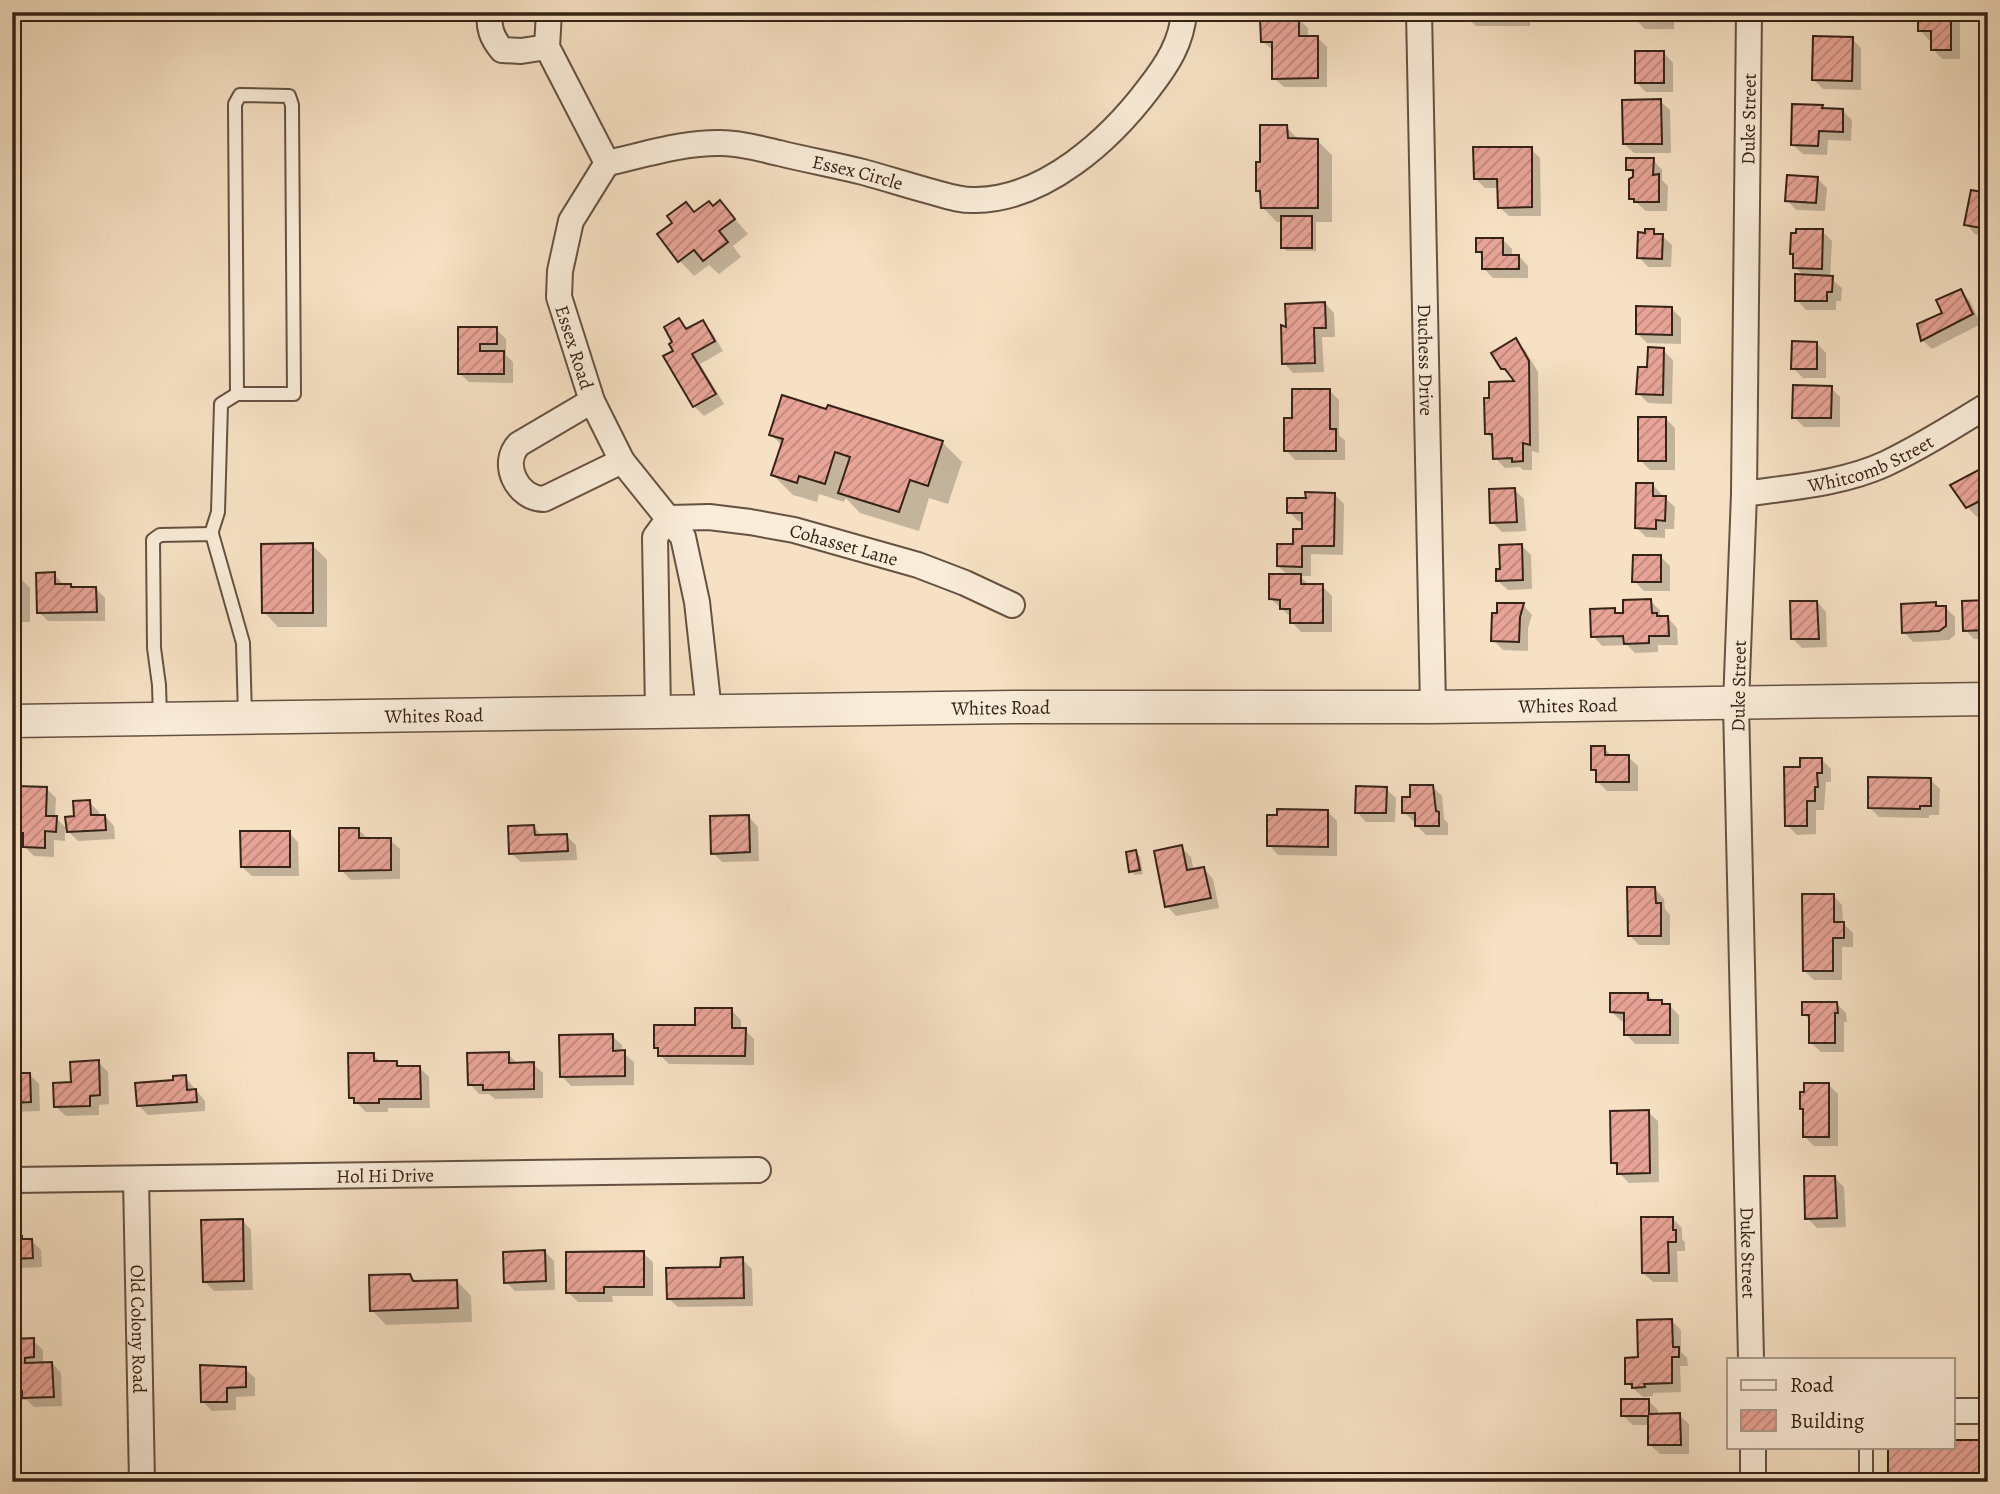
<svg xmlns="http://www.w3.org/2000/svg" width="2000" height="1494" viewBox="0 0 2000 1494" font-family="Alegreya,serif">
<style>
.shadow{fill:#0003}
.building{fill:url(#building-hatch);stroke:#362317;stroke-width:2}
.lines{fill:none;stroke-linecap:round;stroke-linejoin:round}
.service-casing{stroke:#665242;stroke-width:16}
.minor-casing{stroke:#665242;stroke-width:28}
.tertiary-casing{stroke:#665242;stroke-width:35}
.service{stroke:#f9ecd9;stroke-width:12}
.minor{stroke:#f9ecd9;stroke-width:24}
.tertiary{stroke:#f9ecd9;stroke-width:32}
.labels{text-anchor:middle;stroke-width:6;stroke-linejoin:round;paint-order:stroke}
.street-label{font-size:19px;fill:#362317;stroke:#f9ecd9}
</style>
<defs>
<pattern id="building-hatch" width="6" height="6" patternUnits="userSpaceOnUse" patternTransform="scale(1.75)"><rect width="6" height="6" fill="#e8a497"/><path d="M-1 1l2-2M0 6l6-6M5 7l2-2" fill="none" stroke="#bd857a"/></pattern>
</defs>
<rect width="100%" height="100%" fill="#f6e1c4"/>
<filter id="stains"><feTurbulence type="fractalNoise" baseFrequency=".00286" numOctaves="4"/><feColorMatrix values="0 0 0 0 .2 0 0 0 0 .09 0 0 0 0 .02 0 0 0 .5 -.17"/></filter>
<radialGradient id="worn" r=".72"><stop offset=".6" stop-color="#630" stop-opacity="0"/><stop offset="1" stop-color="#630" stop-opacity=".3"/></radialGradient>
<g class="shadow">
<path d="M1466,12h64v14h-54l-10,-9z"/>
<path d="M1635,12h39v17h-29l-10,-10z"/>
<path d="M1924,12h32l4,4v43h-18l-9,-10v-9h-4l-9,-10z"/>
<path d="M1298,19l10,9v10l9,-1 10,10v40h-43l-10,-9v-27l-12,-10z"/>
<path d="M1852,39l9,9v42l-38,-1 -9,-9z"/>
<path d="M1664,53l9,10v29h-27l-10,-10z"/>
<path d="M1660,101l10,9 1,43h-37l-10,-9z"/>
<path d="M1794,106l29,1 2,3 18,1 9,9 -1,21 -23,-1 -1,15 -24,-1 -10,-9z"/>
<path d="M1286,127l13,13h18l15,15v67h-16v29h-29l-5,-4v-25h-5l-15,-15v-13l-4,-4 4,-26z"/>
<path d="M1531,149l9,9 1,58h-32l-10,-9v-19h-14l-10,-10z"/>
<path d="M1653,160l9,10v10l6,6 -1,25h-21l-15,-13 3,-23 -6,-6z"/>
<path d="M1817,178l10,10 -2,23 -29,-1 -9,-10z"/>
<path d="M1988,195v41l-13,-2 -9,-10z"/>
<path d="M720,202l28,32 -15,12 8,11 -22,17 -10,-9 -15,11 -14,-15 -21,-26 15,-12 40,-16z"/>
<path d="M1653,231l5,5h4l10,9 -1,22h-23l-9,-10 8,-23z"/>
<path d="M1822,231l10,10 -2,37 12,10 -1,13h-5v9h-30l-9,-10 7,-24 -9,-9v-10l-3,-4z"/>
<path d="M1502,239l10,10v7h7l9,10v12h-35l-10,-10v-11l-5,-6z"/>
<path d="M1961,292l9,9 11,23 -49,25 -10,-9z"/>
<path d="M1325,303l9,10 1,24h-13l2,35 -31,1 -9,-10z"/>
<path d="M1672,309l9,9v26l-34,-1 -10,-10z"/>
<path d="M679,320l10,10 13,-8 10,10 11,19 -23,13 24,40 -20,12 -10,-10 -19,-55z"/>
<path d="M460,329h36l10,10v16l7,7v21l-44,-1 -10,-9z"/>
<path d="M1515,340l10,10 13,22 1,81 -7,-2v19h-9l-3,-3 -15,1 -10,-10 -1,-17 -7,-8 31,-50 -16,-15z"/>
<path d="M1816,343l10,10v25h-23l-10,-10z"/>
<path d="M1663,350l10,10 -1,44 -24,-1 -10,-10 10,-24z"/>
<path d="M1831,388l9,9v30h-36l-10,-10z"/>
<path d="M1329,390l10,10v35l6,6v19h-50l-9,-10 7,-30z"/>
<path d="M828,411l114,31 20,20 -14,42 -19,-6 -10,33 -59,-18 -14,-15 -2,4 -25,-8 -2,8 -24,-7 -20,-20 10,-29 -12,-11z"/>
<path d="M1666,419l9,9v42h-25l-10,-10z"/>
<path d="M1988,470v41l-11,6 -10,-10z"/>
<path d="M1653,485l9,10v3h3l10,9 -1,22h-9v9l-19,-1 -10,-10z"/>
<path d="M1515,490l9,9 2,32 -24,1 -10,-10z"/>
<path d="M1335,495l9,9 -1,51 -32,-1v22h-11l9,9 13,1 10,10v36h-31l-9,-10v-4l-21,-19 17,-24 -10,-9 26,-35v-9l-6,-1 -9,-9 18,-12z"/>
<path d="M312,545l15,15v67h-49l-14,-15z"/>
<path d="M1521,545l10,10 1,34 -24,1 -10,-9 3,-11z"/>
<path d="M1660,556l10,10v25h-26l-10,-10z"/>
<path d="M54,574l10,11h7l3,4 21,-1 10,10v23h-57l-9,-9z"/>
<path d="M12,579h9l9,9v34h-18z"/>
<path d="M1650,601l10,9v8h8l9,10 1,17h-20v7l-23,1 -8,-8 -25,1 -9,-10 21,-26 5,5h6z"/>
<path d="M1817,602l9,10 1,35 -25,1 -9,-9z"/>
<path d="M1988,602v37h-14l-9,-9z"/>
<path d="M1935,604l4,4 6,-1 10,10v18l-6,5 -36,2 -9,-10z"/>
<path d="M1523,605l9,10 -4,13v23l-25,-1 -10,-10z"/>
<path d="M1604,748l9,9h15l10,9v25h-31l-10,-10v-7l-4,-5z"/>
<path d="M1821,759l10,10v13h-5l-2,28h-8v24l-19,1 -10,-10 15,-57z"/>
<path d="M1930,780l10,9 -1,26h-10v3l-50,-1 -9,-9z"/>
<path d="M1433,787l9,9 2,23 4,4v12h-22l-10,-10v-3h-2l-10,-10 8,-13z"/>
<path d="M46,788l10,10 -1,19 13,13 21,-28 10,10v5l6,-1 9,10 1,13 -37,2 -13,-13v13l-11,-1v17l-20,-1 -10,-10 1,-7 -7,-6z"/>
<path d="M1386,789l10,9 -1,24h-29l-9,-10z"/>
<path d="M1328,812l9,9v35l-59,-1 -9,-10z"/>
<path d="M749,817l9,10 1,34 -37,1 -9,-9z"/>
<path d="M534,827l9,10 23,-1 10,9 1,15 -56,2 -10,-9z"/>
<path d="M358,829l10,10 22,1 10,9v30l-49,1 -10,-10z"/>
<path d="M289,833l9,9 1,34h-47l-10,-9z"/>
<path d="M1181,847l10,10 3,14 10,-2 9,10 6,29 -43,8 -9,-10z"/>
<path d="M1136,852l4,5 3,17 -8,1 -4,-4z"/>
<path d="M1655,889l9,10 1,10 5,6v30h-31l-9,-9z"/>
<path d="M1833,895l9,10 1,18 10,10v14h-11v33h-28l-10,-10z"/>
<path d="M1648,995l7,7h6l4,3h4l10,10v29h-44l-9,-10v-13h-5l-9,-9z"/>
<path d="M1837,1004l9,9 1,9h-3v30h-23l-10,-9v-21l-7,-8z"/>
<path d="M731,1010l10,10v10h4l9,9v26l-85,-1 -9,-9v-4l-4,-4z"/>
<path d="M612,1036l10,9v7l12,10v23l-63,1 -9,-10z"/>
<path d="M508,1054l10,10h15l10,9v25l-48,1 -6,-5h-10l-9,-10z"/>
<path d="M373,1055l9,8h14l5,5h19l9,9 1,31h-42v4h-22l-15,-15z"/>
<path d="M98,1062l10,10 1,32 -10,1v10l-33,1 -10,-9 17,-23z"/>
<path d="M12,1075h18l9,9 1,27 -28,1z"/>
<path d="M185,1077l20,24v10l-57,4 -10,-10z"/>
<path d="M1829,1085l9,9v52h-24l-9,-9 -1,-26 -2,-3z"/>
<path d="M1648,1112l10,9 1,61 -30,1 -10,-10v-4l-6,-6z"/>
<path d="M1834,1177l10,10 2,40 -29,1 -10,-10z"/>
<path d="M1672,1218l10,10v11l3,3v9h-8l1,31h-25l-10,-9z"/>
<path d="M242,1220l9,10 2,60 -39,1 -10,-10z"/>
<path d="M21,1238l3,3h8l9,9 1,17 -20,1v14h-10v-40h4z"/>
<path d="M545,1252l9,9 1,29 -40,1 -9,-9z"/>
<path d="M643,1253l10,9v34h-41l1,6h-35l-10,-10z"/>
<path d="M742,1259l10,10 1,37 -75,1 -10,-9z"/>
<path d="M410,1276l7,7 40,-2 14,15 1,26 -86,3 -14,-15z"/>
<path d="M1671,1320l10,10v22l6,6 1,8h-8l1,26 -28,1v3l-10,1 -16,-14 13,-24z"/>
<path d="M33,1340l10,10v14l9,-1 9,10 1,33 -28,1 -7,-7h-15v-59z"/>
<path d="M245,1369l10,9v18l-19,1v13l-24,1 -10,-10z"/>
<path d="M1648,1401l10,9v5h21l10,9v30h-29l-10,-9v-20h-17l-10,-9z"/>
</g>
<g class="building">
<path d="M1464,12h57l1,5h-58z"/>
<rect x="1633" y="12" width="32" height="8"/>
<path d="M1918,12h33v38h-20v-19h-13z"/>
<path d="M1299,17v19h19v42l-46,1v-37h-11l-1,-24z"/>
<path d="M1813,36l40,1 -1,44 -40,-1z"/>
<rect x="1635" y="51" width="29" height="32"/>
<path d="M1661,99l1,45h-39l-1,-44z"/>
<path d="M1792,104l31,1 -1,3 21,1v23l-24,-1 -1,15 -27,-1z"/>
<path d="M1260,125h27l1,13 30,1v69h-57l-1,-17h-4v-29h4z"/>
<path d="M1473,147h59v60l-34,1 -1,-29h-23z"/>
<path d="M1626,158h28l-1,17 6,-1v28h-25v-3h-5v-20l4,-2v-7h-7z"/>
<path d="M1787,175l31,2 -2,26 -31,-2z"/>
<path d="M1971,190l17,3v36l-24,-4z"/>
<path d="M720,200l15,19 -16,12 9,11 -25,19 -9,-11 -16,12 -21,-28 15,-11 -5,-7 19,-14 8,10 15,-11 4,5z"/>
<rect x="1281" y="216" width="31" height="32"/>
<path d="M1645,229h9v5h9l-1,25 -25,-1 1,-26 7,1z"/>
<path d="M1796,229h27l-1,40 -29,-1v-14h-3l1,-21h5z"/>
<path d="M1476,238h27v17h16v14h-37v-17h-6z"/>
<path d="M1795,274l38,2 -1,16h-5v9h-32z"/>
<path d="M1961,289l12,25 -52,27 -4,-17 25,-11 -6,-13z"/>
<path d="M1325,302l1,26h-12l1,35 -33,1 -1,-39 5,2 -1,-23z"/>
<path d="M1636,306l36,1v28l-36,-1z"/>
<path d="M679,318l7,11 17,-9 12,21 -23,13 24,40 -23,13 -30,-51 10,-5 -4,-7 3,-2 -8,-15z"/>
<path d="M458,327h39v17h-17v7h24v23h-46z"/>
<path d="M1516,338l13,23 1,84 -7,-2v18l-11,1v-4l-19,1 -1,-25h-7l-1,-36h5v-16l25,-1 -9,-12h-4l-10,-16z"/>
<path d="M1792,341l25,1v27h-26z"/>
<path d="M1648,347l16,1 -1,47 -27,-1 2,-27h9z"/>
<path d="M1793,385l39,1 -1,32h-39z"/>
<path d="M1292,389h38v40h6v22h-52v-33h8z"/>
<path d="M782,395l44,14 2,-4 115,36 -15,45 -18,-6 -11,32 -61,-19 12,-36 -15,-5 -10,32 -26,-8 -2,7 -26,-8 12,-36 -14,-4z"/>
<rect x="1638" y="417" width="28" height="44"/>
<path d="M1986,466l2,3v28l-22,11 -16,-23z"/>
<path d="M1636,483h17v13h13l-1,25 -9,-1v9l-21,-1z"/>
<path d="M1515,488l2,34 -27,1 -1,-34z"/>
<path d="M1305,492l30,1 -1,53h-32v21l-25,-1v-22h16v-15h9v-16h-15v-15h19z"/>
<path d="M313,543v70h-51l-1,-69z"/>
<path d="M1522,544l1,36 -27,1v-12h4l-1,-24z"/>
<path d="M1633,555h28v27h-29z"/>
<path d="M55,572v12h16v3h25l1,25 -60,1 -1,-40z"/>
<path d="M1269,574h32v10h22v39h-33v-14h-10v-9l-11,-1z"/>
<rect x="12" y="577" width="9" height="36"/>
<path d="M1651,599l1,14h5v3h11l1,20h-20v7l-25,1 -1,-8 -32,1 -1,-28 25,-1v5h8v-13z"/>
<path d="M1988,600v30l-25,1 -1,-30z"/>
<path d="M1790,601h27l2,38h-28z"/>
<path d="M1936,602v4h10v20l-7,5 -37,2 -1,-29z"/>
<path d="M1497,603h27l-4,14 -1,25 -28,-1 1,-28h5z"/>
<path d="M1591,746h14v9h24v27h-33v-12h-5z"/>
<path d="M1800,758h22v15h-5l1,14h-3v14h-8v25h-22l-1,-59h16z"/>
<path d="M1868,777l63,1v28h-11v3l-52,-1z"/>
<path d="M1410,785h23l3,26 3,1v14h-24v-13h-13v-16h8z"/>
<path d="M17,786l30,1 -1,29h11l-1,16 -11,-1v17l-22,-1v-14h-7z"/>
<path d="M1356,786l31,1 -1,26h-31z"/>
<path d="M90,800l1,15h14l1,15 -39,2 -2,-15 9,-1 -1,-15z"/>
<path d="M1277,809l51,1v37l-61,-1v-31h10z"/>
<path d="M749,815l1,37 -39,2 -1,-38z"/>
<path d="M534,825l1,10 32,-1 1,17 -59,3 -1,-28z"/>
<path d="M339,828h20v10h32v32l-52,1z"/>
<path d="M240,831h50v36h-49z"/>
<path d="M1182,845l5,25 17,-3 7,31 -46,9 -11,-56z"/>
<path d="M1136,850l4,20 -11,2 -3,-20z"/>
<path d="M1627,887h28l1,16h5v33h-33z"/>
<path d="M1802,894h32v28h10v16h-11v33h-30z"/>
<path d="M1610,993h38v7h14v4h8v31h-46v-22l-14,-1z"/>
<path d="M1802,1002h35l1,11h-3v30h-26v-28h-7z"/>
<path d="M695,1008h37v20h14l-1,28h-87v-8h-4v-23h41z"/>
<path d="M613,1034v17l12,-1v26l-65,1 -1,-42z"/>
<path d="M509,1052v11l25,-1v27l-51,1v-5h-15l-1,-32z"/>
<path d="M348,1053h26v8h23v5h23l1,33h-42v4h-25v-5h-5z"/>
<path d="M99,1060l1,35 -10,1v10l-36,1 -1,-24 18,-1 -1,-20z"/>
<path d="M12,1073h18l1,29 -19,1z"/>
<path d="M186,1075l1,15 9,-1 1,13 -60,4 -2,-23 38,-3v-4z"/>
<path d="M1804,1083h25v54h-26v-28h-3v-17h4z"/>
<path d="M1649,1110l1,63 -33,1v-11h-6l-1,-52z"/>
<path d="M1804,1176h31l2,42 -32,1z"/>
<path d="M1641,1217h32v13h3v12h-8l1,31h-27z"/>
<path d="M243,1219l1,62 -41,1 -2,-62z"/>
<path d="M14,1236h8v3h10l1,19 -20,1 -1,14v-33h2z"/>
<path d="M545,1250l1,31 -42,2 -1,-31z"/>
<path d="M644,1251v36h-40v6h-38v-41z"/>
<path d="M743,1257l1,41 -77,1 -1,-31 54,-1 1,-9z"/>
<path d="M410,1274l3,7 44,-1 1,28 -88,3 -1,-36z"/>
<path d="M1672,1319l1,28h6v10h-7v26l-28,1 1,3 -13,1v-4h-7v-26l13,-1 -1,-37z"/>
<path d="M34,1338v19l-9,1v5l27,-1 2,35 -32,1v-7l-10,1v-53z"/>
<path d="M200,1365l46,2v20l-19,1v14h-26z"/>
<path d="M1621,1399h28v15l31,-1 1,32h-33v-29h-27z"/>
<path d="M1953,1440h35v42h-100v-35h65z"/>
<path d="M1678,1474v8h-33v-7z"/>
</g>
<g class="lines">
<g class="service-casing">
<g id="service">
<path d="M211,534l7,-22 3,-108 16,-10h57l-2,-289 -3,-9 -49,-1 -5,9 2,290"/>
<path d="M160,718l-1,-33 -5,-37 -1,-108 7,-5 52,-1 31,109 2,74"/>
<path d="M1866,1447v35"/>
</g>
</g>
<g class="minor-casing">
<g id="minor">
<path d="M490,12c-2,16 2,26 12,38l19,1 26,-4"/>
<path d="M549,12l-2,35 60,116"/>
<path id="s1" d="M1419,12l14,695"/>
<path id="s2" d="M1749,12l-5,482 -8,210 15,655"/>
<path id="s3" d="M607,163c37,-8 76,-21 115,-20 19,0 39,6 57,10 28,7 56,12 84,19 22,6 44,13 66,19 15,4 31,10 47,9 69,-1 134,-60 173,-112 18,-23 33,-46 35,-76"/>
<path id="s4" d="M607,163l-36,58 -11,50 -1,26 33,104 30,60 61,76 14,65 12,109"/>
<path d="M592,401l-73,43c-19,19 -2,55 25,55l78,-38"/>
<path id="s5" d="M1744,494c47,-7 97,-10 141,-30 36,-17 69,-38 103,-59"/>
<path id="s6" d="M669,518l40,-1 41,5 44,8 124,35 47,18 47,22"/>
<path d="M658,712l-3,-175 14,-19"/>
<path id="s7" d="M136,1179l6,303"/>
<path id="s8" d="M12,1180l746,-10"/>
<path d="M1953,1411h35"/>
<path d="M1753,1447v35"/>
</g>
</g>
<g class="tertiary-casing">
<g id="tertiary">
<path id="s9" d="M12,721l1002,-14h419l555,-8"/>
</g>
</g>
<use href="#service" class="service"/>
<use href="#minor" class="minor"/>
<use href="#tertiary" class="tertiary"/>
</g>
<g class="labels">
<g class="street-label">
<text transform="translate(1748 119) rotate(-89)" y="7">Duke Street</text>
<text dy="7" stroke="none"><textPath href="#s3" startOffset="256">Essex Circle</textPath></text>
<text dy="7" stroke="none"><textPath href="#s4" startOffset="198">Essex Road</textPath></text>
<text dy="7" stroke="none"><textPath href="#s1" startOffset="348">Duchess Drive</textPath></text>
<text dy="7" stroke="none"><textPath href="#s5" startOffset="131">Whitcomb Street</textPath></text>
<text dy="7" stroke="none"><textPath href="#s6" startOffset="178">Cohasset Lane</textPath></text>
<text transform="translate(1738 686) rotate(-89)" y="7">Duke Street</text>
<text dy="7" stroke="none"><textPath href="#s9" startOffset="1556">Whites Road</textPath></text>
<text dy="7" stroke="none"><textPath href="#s9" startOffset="989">Whites Road</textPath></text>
<text dy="7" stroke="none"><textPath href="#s9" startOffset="422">Whites Road</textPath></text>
<text dy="7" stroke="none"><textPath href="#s8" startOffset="373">Hol Hi Drive</textPath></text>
<text dy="7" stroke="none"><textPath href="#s2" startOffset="1241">Duke Street</textPath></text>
<text dy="7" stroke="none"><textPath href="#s7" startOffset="150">Old Colony Road</textPath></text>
</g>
</g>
<rect width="2000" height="1494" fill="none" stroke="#f6e1c4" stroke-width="42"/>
<rect x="14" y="14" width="1972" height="1466" fill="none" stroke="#362317" stroke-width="3.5"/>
<rect x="21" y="21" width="1958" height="1452" fill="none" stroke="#362317" stroke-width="2"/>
<rect x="1727" y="1358" width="228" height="91" fill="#f9ecd9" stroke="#ab9c8b" stroke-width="2"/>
<rect x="1741" y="1380" width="35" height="10" fill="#f9ecd9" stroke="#ab9c8b" stroke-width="2"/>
<text x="1790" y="1392" font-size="21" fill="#362317">Road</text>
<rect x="1741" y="1410" width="35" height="21" fill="url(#building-hatch)" stroke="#ab9c8b" stroke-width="2"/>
<text x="1790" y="1428" font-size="21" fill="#362317">Building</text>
<rect width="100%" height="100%" filter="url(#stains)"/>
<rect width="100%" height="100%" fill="url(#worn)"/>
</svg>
